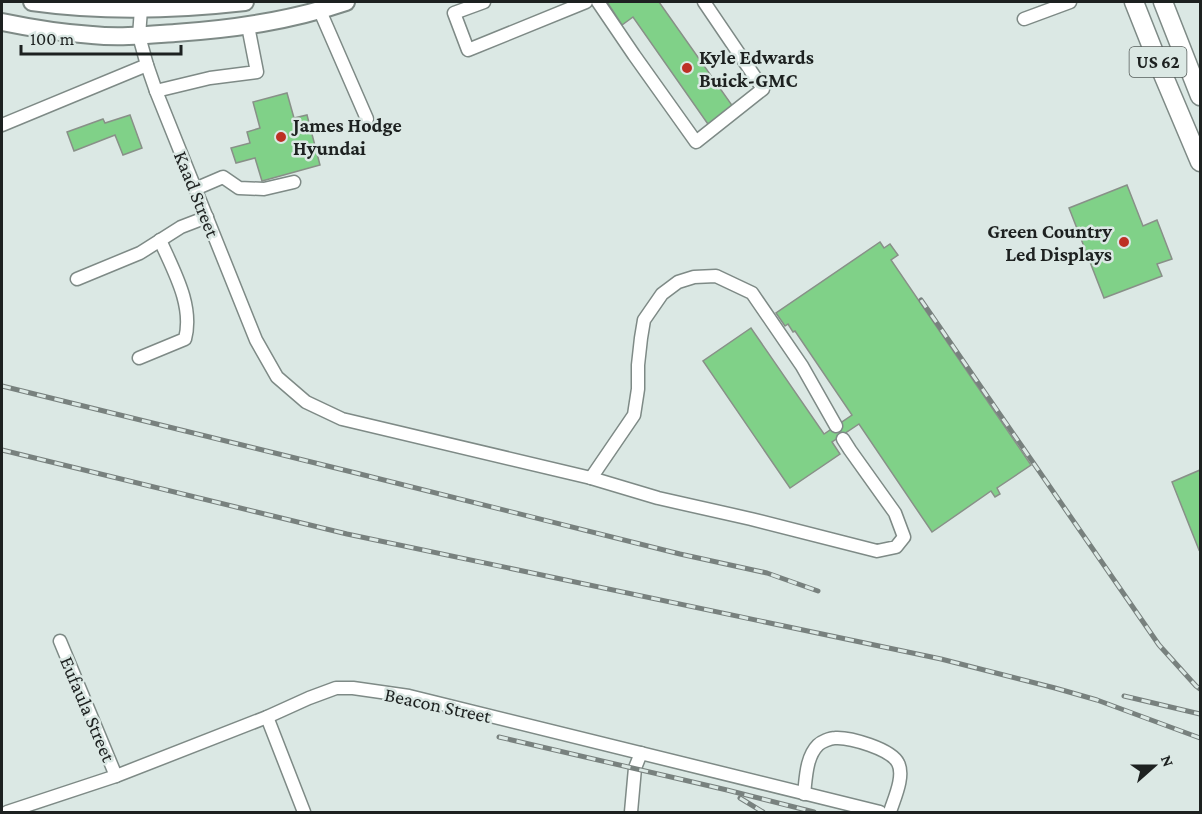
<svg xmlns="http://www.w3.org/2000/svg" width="1202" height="814" viewBox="0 0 1202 814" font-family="'Crimson Pro',serif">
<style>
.building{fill:#80d188;stroke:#889088;stroke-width:1.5}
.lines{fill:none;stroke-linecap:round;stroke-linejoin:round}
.minor-casing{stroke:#7e8a86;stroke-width:15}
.major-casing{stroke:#7e8a86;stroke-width:20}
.highway-casing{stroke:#7e8a86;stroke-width:21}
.minor{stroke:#fff;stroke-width:12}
.major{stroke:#fff;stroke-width:16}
.highway{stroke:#fff;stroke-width:18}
.rail-casing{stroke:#78817e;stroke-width:5}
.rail{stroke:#dbe8e4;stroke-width:3;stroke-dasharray:9;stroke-linecap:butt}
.poi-dot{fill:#bd3024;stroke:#dbe8e4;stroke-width:2}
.labels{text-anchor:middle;stroke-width:5;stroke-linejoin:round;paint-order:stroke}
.shield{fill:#dbe8e4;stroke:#565d5b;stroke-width:1.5}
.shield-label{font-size:18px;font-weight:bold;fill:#1d2120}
.poi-label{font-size:20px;font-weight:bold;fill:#1d2120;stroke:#dbe8e4;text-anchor:start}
.street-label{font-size:20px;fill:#1d2120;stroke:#dbe8e4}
</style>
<rect width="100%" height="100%" fill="#dbe8e4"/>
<g class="building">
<path d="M607,2h52l77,109 -26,16 -77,-110 -11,8z"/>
<path d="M287,93l7,25 13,-3 13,50 -58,16 -7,-23 -19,5 -5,-15 19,-5 -3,-11 13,-4 -7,-26z"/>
<path d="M130,115l12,33 -19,7 -8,-20 -41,16 -7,-19 36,-13 2,4z"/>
<path d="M1127,185l16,41 14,-6 15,39 -15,5 5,12 -58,22 -35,-90z"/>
<path d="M880,242l4,6 6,-4 8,11 -7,5 140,205 -34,23 3,6 -5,3 -4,-6 -59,41 -73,-108 -27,18 8,12 -50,34 -87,-127 48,-33 73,106 28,-19 -57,-84 -2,1 -5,-8 -3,2 -9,-13z"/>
<path d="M1200,470v79l-1,1 -27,-68z"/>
</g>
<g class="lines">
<g class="minor-casing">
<g id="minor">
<path d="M484,2l-30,11 14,37 118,-48"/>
<path d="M598,2l36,53 62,87 67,-53 -59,-87"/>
<path d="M141,9l-2,27 8,29 9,26 100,249 21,37 29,25 36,17 249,59"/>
<path d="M320,11l47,108"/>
<path d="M1024,19l46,-17"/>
<path d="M156,91l54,-13 47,-6 -9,-46"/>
<path d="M2,125l145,-60"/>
<path d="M195,189l28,-12 16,11 25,1 30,-7"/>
<path d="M77,279l63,-26 41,-26 26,-10"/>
<path d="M139,358l46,-19c9,-34 -12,-69 -25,-99"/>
<path d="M836,426l-34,-60 -50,-73 -36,-17 -22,1 -16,5 -16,12 -18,26 -3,18 -3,27v24l-4,26 -43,63 67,20 93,21 126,32 19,-4 8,-10 -9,-24 -45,-63 -7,-11"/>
<path d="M60,641l56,135"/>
<path d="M267,717l37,95"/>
<path d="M804,794c2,-16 2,-37 14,-49 3,-3 12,-7 17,-7 15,-1 56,11 63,25 7,13 -4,36 -8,49"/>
<path d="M7,812l109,-36 151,-59 42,-19 27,-10h17l56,8 471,116"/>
<path d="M631,812l4,-44 6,-15"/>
</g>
</g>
<g class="major-casing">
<g id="major">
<path d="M32,2c71,10 142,8 213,0"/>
<path d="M2,22c29,6 60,11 90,13 28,3 56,0 83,-2 60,-4 115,-12 171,-31"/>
</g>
</g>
<g class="highway-casing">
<g id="highway">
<path d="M1134,2l25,63 41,97"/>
<path d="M1163,2l37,94"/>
</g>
</g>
<use href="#minor" class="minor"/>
<use href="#major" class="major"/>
<use href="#highway" class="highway"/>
<g class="rail-casing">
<g id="rail">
<path d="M921,300l238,345 37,41 4,3"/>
<path d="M2,386l354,87 324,81 87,19 51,18"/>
<path d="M2,450l345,84 594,125 114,29 42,12 103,38"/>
<path d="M1124,696l76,18"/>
<path d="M499,737l228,53 87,22"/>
<path d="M740,798l23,14"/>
</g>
</g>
<use href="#rail" class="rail"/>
</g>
<g class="poi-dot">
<circle cx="687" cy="68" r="6"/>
<circle cx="281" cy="137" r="6"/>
<circle cx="1124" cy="242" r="6"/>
</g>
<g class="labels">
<rect class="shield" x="1129.5" y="47" width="57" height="30" rx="4.5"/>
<g class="shield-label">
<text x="1158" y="68">US 62</text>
</g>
<g class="poi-label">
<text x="699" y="64">Kyle Edwards<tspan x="699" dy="23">Buick-GMC</tspan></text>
<text x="293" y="132">James Hodge<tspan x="293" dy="23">Hyundai</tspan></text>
<text x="1112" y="238" text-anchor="end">Green Country<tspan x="1112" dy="23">Led Displays</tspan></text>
</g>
<g class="street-label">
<text transform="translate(197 194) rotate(68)" y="7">Kaad Street</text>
<text transform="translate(438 705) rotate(12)" y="7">Beacon Street</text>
<text transform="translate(88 709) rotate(67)" y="7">Eufaula Street</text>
</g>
</g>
<rect width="1202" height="814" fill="none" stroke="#1d2120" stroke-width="6"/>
<g transform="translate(1154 766) rotate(69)" stroke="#dbe8e4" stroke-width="4.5" paint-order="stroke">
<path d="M0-4.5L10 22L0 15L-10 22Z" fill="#1d2120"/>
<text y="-9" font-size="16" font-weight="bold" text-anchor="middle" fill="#1d2120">N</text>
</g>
<path d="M21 45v9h160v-9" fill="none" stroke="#1d2120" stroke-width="3"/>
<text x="30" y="45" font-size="18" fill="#1d2120" stroke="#dbe8e4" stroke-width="4.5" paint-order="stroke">100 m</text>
</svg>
